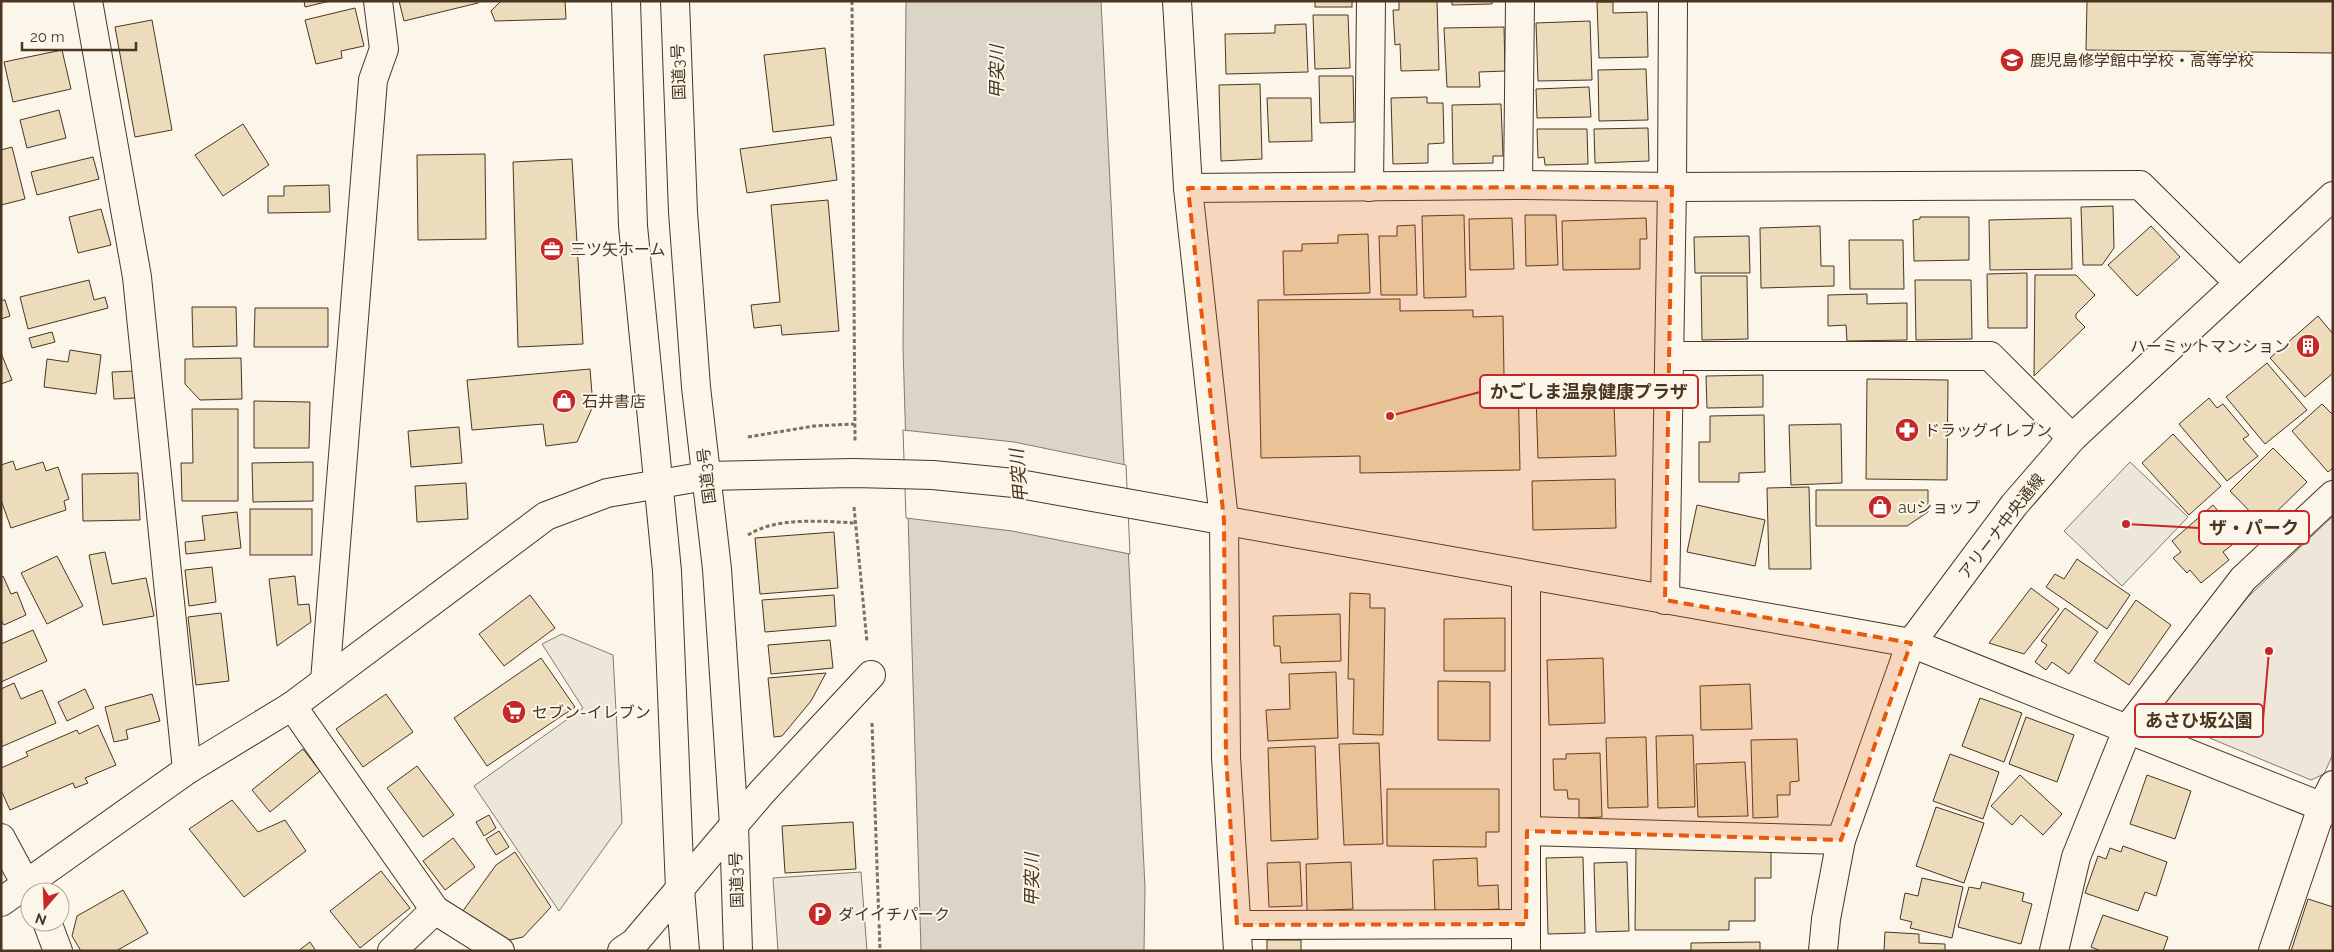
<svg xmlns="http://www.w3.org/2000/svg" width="2334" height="952" viewBox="0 0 2334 952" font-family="Raleway,'Noto Sans JP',sans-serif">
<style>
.green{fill:#ede6d9;stroke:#887966}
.parking{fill:#ede7d9;stroke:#887966}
.water{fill:#dcd4c6;stroke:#887966}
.pier{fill:#fbf6e9;stroke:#887966}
.building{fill:#ecdcbc;stroke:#4a3520}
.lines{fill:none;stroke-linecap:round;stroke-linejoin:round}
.minor-casing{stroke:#4a3520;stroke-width:30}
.highway-casing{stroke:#4a3520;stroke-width:30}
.path{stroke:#7f6f5c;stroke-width:3;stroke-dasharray:4 2.5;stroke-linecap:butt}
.minor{stroke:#fbf6e9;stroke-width:28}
.highway{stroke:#fbf6e9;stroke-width:28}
.marked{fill:#e8590c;fill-opacity:0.2;stroke:#e8590c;stroke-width:4;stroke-dasharray:10 6;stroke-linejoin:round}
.labels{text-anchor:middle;stroke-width:4;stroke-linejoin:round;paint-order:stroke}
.poi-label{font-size:16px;fill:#4a3520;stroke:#fbf6e9;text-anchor:start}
.street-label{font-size:16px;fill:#4a3520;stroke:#fbf6e9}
.water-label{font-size:18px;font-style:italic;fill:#4a3520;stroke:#fbf6e9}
.leader{fill:none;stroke:#c62828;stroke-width:2}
.callout-dot{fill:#c62828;stroke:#fbf6e9;stroke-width:2}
.callout{fill:#fbf6e9;stroke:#c62828;stroke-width:2}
.callout-label{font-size:18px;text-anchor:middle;font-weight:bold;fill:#4a3520}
</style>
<rect width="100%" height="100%" fill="#fbf6e9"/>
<path class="green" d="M2333,516v238l-9,20 -13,6 -140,-58 -9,-18 86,-107z"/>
<g class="parking">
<path d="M2130,462l58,55 -66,69 -58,-55z"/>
<path d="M562,634l51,21 9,168 -63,88 -85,-125 109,-78 -41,-64z"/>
<path d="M861,872l6,79h-89l-5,-73z"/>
</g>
<path class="water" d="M906,1h195l44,886 -1,64h-223l-18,-604z"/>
<path class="pier" d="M903,430l111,12 112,23 4,89 -118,-23 -106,-13z"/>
<g class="building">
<path d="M304,1h26l-25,6z"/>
<path d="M399,1h79v2l-74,18z"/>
<path d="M501,1h64l1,18 -71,2 -4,-10z"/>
<rect x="1315" y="1" width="37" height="6"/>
<path d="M1399,1h38l2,69 -38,1 -1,-27 -5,1 -2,-35h6z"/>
<path d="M1452,1h40v3l-40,1z"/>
<path d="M2087,1h246v52l-247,-3z"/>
<path d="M1597,2h16v11l34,-1 1,45 -49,1z"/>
<path d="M355,8l9,38 -23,5 1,7 -26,6 -11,-44z"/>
<path d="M1313,15h35l2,53 -35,1z"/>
<path d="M152,20l20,110 -37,7 -20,-110z"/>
<path d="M1590,21l2,59 -54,1 -2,-58z"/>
<path d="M1306,24l2,48 -82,2 -1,-40 50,-1v-8z"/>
<path d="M1504,27l1,44 -26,1 1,15h-33l-3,-59z"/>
<path d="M825,48l9,77 -61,7 -9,-77z"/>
<path d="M62,50l9,39 -58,13 -9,-40z"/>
<path d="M1646,69l2,51 -49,1 -1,-51z"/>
<path d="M1319,76h34l1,46 -34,1z"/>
<path d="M1260,84l2,75 -41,2 -2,-76z"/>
<path d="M1589,87l2,30 -54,1 -1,-29z"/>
<path d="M1427,97v6h16l1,40 -16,1v19l-35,1 -2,-66z"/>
<path d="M1267,98h44l1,43 -43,1z"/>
<path d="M1501,104l2,52h-10v7l-40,1 -1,-59z"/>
<path d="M59,110l7,28 -39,10 -7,-28z"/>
<path d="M243,124l26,41 -46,31 -28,-41z"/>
<path d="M1648,128l1,33 -54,2 -1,-34z"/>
<path d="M1537,129h50l1,35 -43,1 -1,-8 -6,1z"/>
<path d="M831,137l6,43 -90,13 -7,-44z"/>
<path d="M12,147l13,52 -24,6v-55z"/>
<path d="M485,154l1,85 -68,1 -1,-85z"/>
<path d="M93,157l6,22 -62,16 -6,-23z"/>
<path d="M572,159l11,185 -65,3 -5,-185z"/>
<path d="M329,185l1,27 -62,1v-17h16v-10z"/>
<path d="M828,200l11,131 -57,4 -1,-10 -27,3 -3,-23 29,-3 -9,-97z"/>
<path d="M2113,206l1,42 -12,17h-19l-2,-58z"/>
<path d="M101,209l10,36 -33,8 -9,-36z"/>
<path d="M1464,215l2,82 -42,1 -2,-82z"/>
<path d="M1525,215h31l2,50 -32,1z"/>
<path d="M1920,217h49v43l-55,1 -1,-41 7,-1z"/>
<path d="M1512,218l2,51 -44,1 -1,-51z"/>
<path d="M1646,218l1,21h-7v30l-77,1 -1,-49z"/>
<path d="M2071,218l1,51 -82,1 -1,-50z"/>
<path d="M1415,225l2,70h-36l-2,-59h18v-10z"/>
<path d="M1820,226l1,40h13v20l-73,2 -1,-60z"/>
<path d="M2151,226l29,31 -43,39 -29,-31z"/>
<path d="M1368,234l2,59 -86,2 -1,-44h19v-7l36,-1v-8z"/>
<path d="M1749,236l1,37h-55l-1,-36z"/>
<path d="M1849,240h54l1,49h-54z"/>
<path d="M2027,273v55h-39l-1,-54z"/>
<path d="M2035,275h41l19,20 -19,19v4l9,9 -51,49z"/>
<path d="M1701,276h46l1,63 -46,1z"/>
<path d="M89,280l5,20 11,-3 3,11 -80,21 -8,-32z"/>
<path d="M1915,280h56l1,59 -56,1z"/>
<path d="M1867,294v10l40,-1v37l-60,1 -1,-16 -18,1v-31z"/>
<path d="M1400,299v12l73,-1v7l30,-1 1,59h14l2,95 -160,3v-17l-99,2 -3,-158z"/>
<path d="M1,300h4l5,16 -9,3z"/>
<path d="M192,307h44l1,39 -44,1z"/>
<path d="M255,308h73v39h-74z"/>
<path d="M2318,316l15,18v39l-28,24 -35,-39z"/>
<path d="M52,332l3,10 -23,6 -3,-10z"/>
<path d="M70,350l31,5 -5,39 -52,-7 3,-28 21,3z"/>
<path d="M1,353l11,27 -11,4z"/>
<path d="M241,358l1,41 -42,1 -15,-16v-25z"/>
<path d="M2267,363l40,47 -42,34 -39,-47z"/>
<path d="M590,369l3,37 -16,36 -31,4 -3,-22 -71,6 -5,-50z"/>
<path d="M134,371l1,27 -21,1 -2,-27z"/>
<path d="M1763,375v32l-56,1 -1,-32z"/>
<path d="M1867,379l81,1 -1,100 -81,-1z"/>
<path d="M1582,394l1,11 31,-1 2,52 -78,2 -2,-63z"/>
<path d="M2209,398l8,10 6,-4 26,31 -6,4 15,17 -31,25 -48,-57z"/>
<path d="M254,401l56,1 -1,46h-55z"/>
<path d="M2322,404l11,11v53l-5,4 -36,-41z"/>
<path d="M192,409h46v92h-56l-1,-38h12z"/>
<path d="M1764,415l1,57 -26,1v9h-40v-40h11v-26z"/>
<path d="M1841,424l1,59 -51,2 -2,-60z"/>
<path d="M459,427l3,36 -51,4 -3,-36z"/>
<path d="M2173,434l48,52 -32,29 -47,-52z"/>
<path d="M2273,448l34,34 -44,43 -33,-34z"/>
<path d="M13,461l3,9 27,-8 3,9 12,-4 11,32 -5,2 2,9 -55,18 -10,-28v-35z"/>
<path d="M313,462v39l-60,1 -1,-39z"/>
<path d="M138,473l2,47 -57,1 -1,-47z"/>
<path d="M1615,479l1,49 -83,2 -1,-49z"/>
<path d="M466,483l2,36 -51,3 -2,-36z"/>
<path d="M1809,487l2,82h-42l-2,-81z"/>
<path d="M1816,490h112v22l-21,14h-91z"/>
<path d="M1697,505l68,15 -10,46 -68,-14z"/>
<path d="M2213,505l28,33 -18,14 6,8 -28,23 -11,-13 -3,3 -14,-15 8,-6 -9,-11z"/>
<rect x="250" y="509" width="62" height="46"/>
<path d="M237,512l4,36 -55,6 -1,-12 20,-2 -3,-24z"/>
<path d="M834,532l4,56 -78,6 -5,-56z"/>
<path d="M105,552l7,32 34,-6 8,38 -51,9 -14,-70z"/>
<path d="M57,556l26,50 -36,18 -26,-51z"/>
<path d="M2077,559l53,36 -23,34 -61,-42 9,-13 9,5z"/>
<path d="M212,567l4,35 -27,4 -4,-36z"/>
<path d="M3,576l8,18 6,-2 9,23 -22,10 -3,-5v-43z"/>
<path d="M295,576l3,29 11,-1 2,18 -34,24 -8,-67z"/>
<path d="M2031,588l28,21 -35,45 -35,-11z"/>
<path d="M1350,593l20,1v14h15l-2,127 -30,-1 1,-55h-6z"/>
<path d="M530,595l25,33 -51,38 -25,-32z"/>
<path d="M834,595l2,31 -71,6 -3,-32z"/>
<path d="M2136,600l35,25 -42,60 -35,-24z"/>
<path d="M2065,608l33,24 -29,42 -17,-12 -6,8 -11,-8 12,-17 -6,-4z"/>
<path d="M221,613l8,68 -33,4 -8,-68z"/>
<path d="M1340,614l1,47 -60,2 -1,-17h-6l-1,-30z"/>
<path d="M1505,618v53h-61v-52z"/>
<path d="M33,630l14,31 -46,21v-38z"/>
<path d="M830,640l3,28 -62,6 -3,-29z"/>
<path d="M541,658l34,49 -88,59 -33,-48z"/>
<path d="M1603,658l2,65 -56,2 -2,-65z"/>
<path d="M1336,672l2,66 -70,3 -2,-31 24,-1 -1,-35z"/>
<path d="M826,673l-15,28 -29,35 -8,1 -6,-59z"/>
<path d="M1438,681l52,1v59l-52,-1z"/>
<path d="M14,683l7,16 21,-9 14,33 -55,24v-58z"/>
<path d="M1750,684l2,45 -51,1 -1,-44z"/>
<path d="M85,689l9,19 -27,13 -9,-19z"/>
<path d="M152,694l8,27 -34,9 2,9 -14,3 -9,-35z"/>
<path d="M386,694l27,38 -50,35 -27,-38z"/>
<path d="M1980,698l42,15 -18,49 -42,-16z"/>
<path d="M2026,717l48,18 -17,47 -48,-18z"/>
<path d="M98,725l18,40 -31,13 3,5 -13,5 -2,-5 -63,27 -9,-20v-22l27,-12 -2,-4 51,-22 2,4z"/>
<path d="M1693,735l2,72 -37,1 -2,-72z"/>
<path d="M1646,737l2,70 -40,1 -2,-70z"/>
<path d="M1797,739l2,42 -9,1v13h-13l1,22 -25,1 -2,-78z"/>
<path d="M1379,743l4,101 -39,1 -5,-101z"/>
<path d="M1315,746l3,93 -47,2 -3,-93z"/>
<path d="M303,749l17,22 -50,41 -18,-22z"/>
<path d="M1600,753l2,64 -23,1v-19h-11l-1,-9h-13l-1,-31h13v-5z"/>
<path d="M1950,754l49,18 -16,47 -50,-18z"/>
<path d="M1745,762l3,54 -50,1 -2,-53z"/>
<path d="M417,766l37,49 -31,22 -36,-49z"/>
<path d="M2020,775l42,39 -19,21 -22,-20 -9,10 -21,-19z"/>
<path d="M2147,775l44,16 -16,48 -45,-15z"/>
<path d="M1387,789h112v43h-13v15l-99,-1z"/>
<path d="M232,800l26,32 27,-12 21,31 -62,46 -55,-68z"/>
<path d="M1936,807l48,16 -20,60 -48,-17z"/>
<path d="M489,815l7,13 -12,8 -8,-14z"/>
<path d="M853,822l3,47 -71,4 -3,-47z"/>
<path d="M499,831l10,16 -13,8 -10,-16z"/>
<path d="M453,838l22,29 -30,23 -22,-29z"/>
<path d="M1636,845l135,1v32h-16v43h-26v9h-94z"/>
<path d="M2123,846l44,16 -11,34 -11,-4 -7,19 -53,-18 13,-37 8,3 4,-11 11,4z"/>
<path d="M515,852l36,55 -28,30 -22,5 -41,-27 36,-50z"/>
<path d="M1583,857l2,76 -37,1 -2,-76z"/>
<path d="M1477,858l1,28 20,-1 1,24 -64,3 -2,-52z"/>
<path d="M1300,862l2,44 -33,1 -2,-44z"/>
<path d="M1351,862l2,47 -46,2 -1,-47z"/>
<path d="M1627,862l2,69 -33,1 -2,-69z"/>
<path d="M381,871l29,37 -50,40 -30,-37z"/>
<path d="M1922,878l41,9 -11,51 -42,-10 2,-6 -12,-3 5,-26 13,3z"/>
<path d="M1982,882l42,11 -2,8 10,3 -11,40 -63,-17 11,-40 11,2z"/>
<path d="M123,890l25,43 -32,18h-35l-9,-15 5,-20z"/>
<path d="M2308,899l25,8v44h-42z"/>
<path d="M2103,915l65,22 -5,14h-62l-10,-4z"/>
<path d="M1885,932l34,2v9l26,1v7h-61z"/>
<rect x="1267" y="940" width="34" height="11"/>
<path d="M310,942l6,9h-18z"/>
<path d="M1760,942v9h-69v-8z"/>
</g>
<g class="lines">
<g class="minor-casing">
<g id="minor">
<path d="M88,1l49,276 50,493"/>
<path d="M1177,1l11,187 36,332 2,237 12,194"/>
<path d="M1518,185l2,-184"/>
<path d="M1369,187l2,-186"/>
<path d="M1188,188l330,-3 154,2 468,-2 99,98"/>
<path d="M1670,356h320l82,82"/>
<path d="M1665,600l7,-413 1,-186"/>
<path d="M325,681l48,-601 11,-31 -6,-48"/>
<path d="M292,706l143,204 65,41"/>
<path d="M1527,831l314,9"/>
<path d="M1,838l29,54"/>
<path d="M1,902l186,-132 105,-64 254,-190 61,-23 99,-17 148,-3 79,2 81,8 897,160 422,168"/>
<path d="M47,922l11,29"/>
<path d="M1237,925l289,-1"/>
<path d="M392,951l43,-41"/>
<path d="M622,951l12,-8 128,-151 109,-117"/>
<path d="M1526,951v-376"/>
<path d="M1823,951l3,-32 15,-79 70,-197 103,-138 58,-67 261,-242"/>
<path d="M2054,951l22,-94 52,-129 115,-149 90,-84"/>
<path d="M2273,951l49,-144 11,-22"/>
</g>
</g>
<g class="highway-casing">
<g id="highway">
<path d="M626,1l7,225 34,345 13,318 5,62"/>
<path d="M675,1l8,211 13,175 21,182 17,256 4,126"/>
</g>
</g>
<g class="path">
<path d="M852,1l3,440"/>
<path d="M748,437l66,-11 40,-2"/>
<path d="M854,507l13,135"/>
<path d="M748,535c28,-18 73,-14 106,-12"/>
<path d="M872,723l8,228"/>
</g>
<use href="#minor" class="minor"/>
<use href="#highway" class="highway"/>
</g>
<path class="marked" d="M1672,187l-7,413 246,43 -70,197 -314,-9 -1,93 -289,1 -11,-168 -2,-237 -36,-332z"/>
<defs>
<g id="school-disc" transform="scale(1.25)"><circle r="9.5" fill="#c62828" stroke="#fbf6e9"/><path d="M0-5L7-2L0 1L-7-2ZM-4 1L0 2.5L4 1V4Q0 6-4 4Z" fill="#fff"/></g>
<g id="office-disc" transform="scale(1.25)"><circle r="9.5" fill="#c62828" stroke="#fbf6e9"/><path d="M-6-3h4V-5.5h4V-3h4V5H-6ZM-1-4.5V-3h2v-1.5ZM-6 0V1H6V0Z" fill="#fff"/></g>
<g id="building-disc" transform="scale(1.25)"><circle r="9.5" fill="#c62828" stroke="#fbf6e9"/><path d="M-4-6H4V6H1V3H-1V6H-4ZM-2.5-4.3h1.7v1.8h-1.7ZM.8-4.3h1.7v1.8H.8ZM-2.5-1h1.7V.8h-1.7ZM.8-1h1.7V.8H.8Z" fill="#fff"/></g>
<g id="shop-disc" transform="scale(1.25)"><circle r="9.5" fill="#c62828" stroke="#fbf6e9"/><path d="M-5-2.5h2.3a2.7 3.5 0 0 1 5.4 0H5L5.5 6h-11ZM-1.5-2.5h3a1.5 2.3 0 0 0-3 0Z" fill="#fff"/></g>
<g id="pharmacy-disc" transform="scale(1.25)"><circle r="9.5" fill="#c62828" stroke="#fbf6e9"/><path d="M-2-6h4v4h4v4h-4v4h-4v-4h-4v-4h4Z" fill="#fff"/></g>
<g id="supermarket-disc" transform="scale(1.25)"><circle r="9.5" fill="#c62828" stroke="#fbf6e9"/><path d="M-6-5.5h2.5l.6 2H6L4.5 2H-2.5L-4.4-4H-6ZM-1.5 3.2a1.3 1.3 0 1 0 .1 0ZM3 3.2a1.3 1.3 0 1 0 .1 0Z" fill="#fff"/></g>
<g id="parking-disc" transform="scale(1.25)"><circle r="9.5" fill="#c62828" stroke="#fbf6e9"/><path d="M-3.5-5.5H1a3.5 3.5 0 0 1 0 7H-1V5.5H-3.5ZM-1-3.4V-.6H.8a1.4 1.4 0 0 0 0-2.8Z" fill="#fff"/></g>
</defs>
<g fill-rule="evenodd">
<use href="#school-disc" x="2012" y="60"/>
<use href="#office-disc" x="552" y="249"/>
<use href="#building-disc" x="2308" y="346"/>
<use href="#shop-disc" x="564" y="401"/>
<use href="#pharmacy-disc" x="1907" y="430"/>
<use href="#shop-disc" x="1880" y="507"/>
<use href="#supermarket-disc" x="514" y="712"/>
<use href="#parking-disc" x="820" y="914"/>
</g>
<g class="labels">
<g class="poi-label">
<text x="2030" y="66">鹿児島修学館中学校・高等学校</text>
<text x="570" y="255">三ツ矢ホーム</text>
<text x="2290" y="352" text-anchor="end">ハーミットマンション</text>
<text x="582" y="407">石井書店</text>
<text x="1924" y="436">ドラッグイレブン</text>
<text x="1898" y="513">auショップ</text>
<text x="532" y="718">セブン-イレブン</text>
<text x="838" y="920">ダイイチパーク</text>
</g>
<g class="street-label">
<text transform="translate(678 72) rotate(-92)" y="6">国道3号</text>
<text transform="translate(706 476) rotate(-97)" y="6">国道3号</text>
<text transform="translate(2001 526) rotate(-52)" y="6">アリーナ中央通線</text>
<text transform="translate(736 880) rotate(-92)" y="6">国道3号</text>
</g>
<g class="water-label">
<text transform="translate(997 72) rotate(-90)" y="6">甲突川</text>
<text transform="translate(1019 476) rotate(-95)" y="6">甲突川</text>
<text transform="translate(1032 880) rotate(-90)" y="6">甲突川</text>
</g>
</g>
<path class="leader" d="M1390 416L1480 392M2126 524L2199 528M2269 651L2263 720"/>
<g class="callout-dot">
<circle cx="1390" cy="416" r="5"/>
<circle cx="2126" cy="524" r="5"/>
<circle cx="2269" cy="651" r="5"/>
</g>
<g class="callout">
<rect x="1480" y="375" width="218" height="33" rx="5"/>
<rect x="2199" y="511" width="110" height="33" rx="5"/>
<rect x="2135" y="704" width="128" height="33" rx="5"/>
</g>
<g class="callout-label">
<text x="1589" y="398">かごしま温泉健康プラザ</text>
<text x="2254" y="534">ザ・パーク</text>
<text x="2199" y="727">あさひ坂公園</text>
</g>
<rect width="2334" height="952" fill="none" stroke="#4a3520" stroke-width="5"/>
<g transform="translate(45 907) rotate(199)"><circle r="24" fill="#fbf6e9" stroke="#b4a999"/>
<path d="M0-4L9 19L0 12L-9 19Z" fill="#c62828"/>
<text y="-8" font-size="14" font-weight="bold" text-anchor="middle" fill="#4a3520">N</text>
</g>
<path d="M22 42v8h114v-8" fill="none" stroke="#4a3520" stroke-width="2.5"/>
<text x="30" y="42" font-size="15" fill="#4a3520" stroke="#fbf6e9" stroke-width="4" paint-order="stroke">20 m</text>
</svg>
